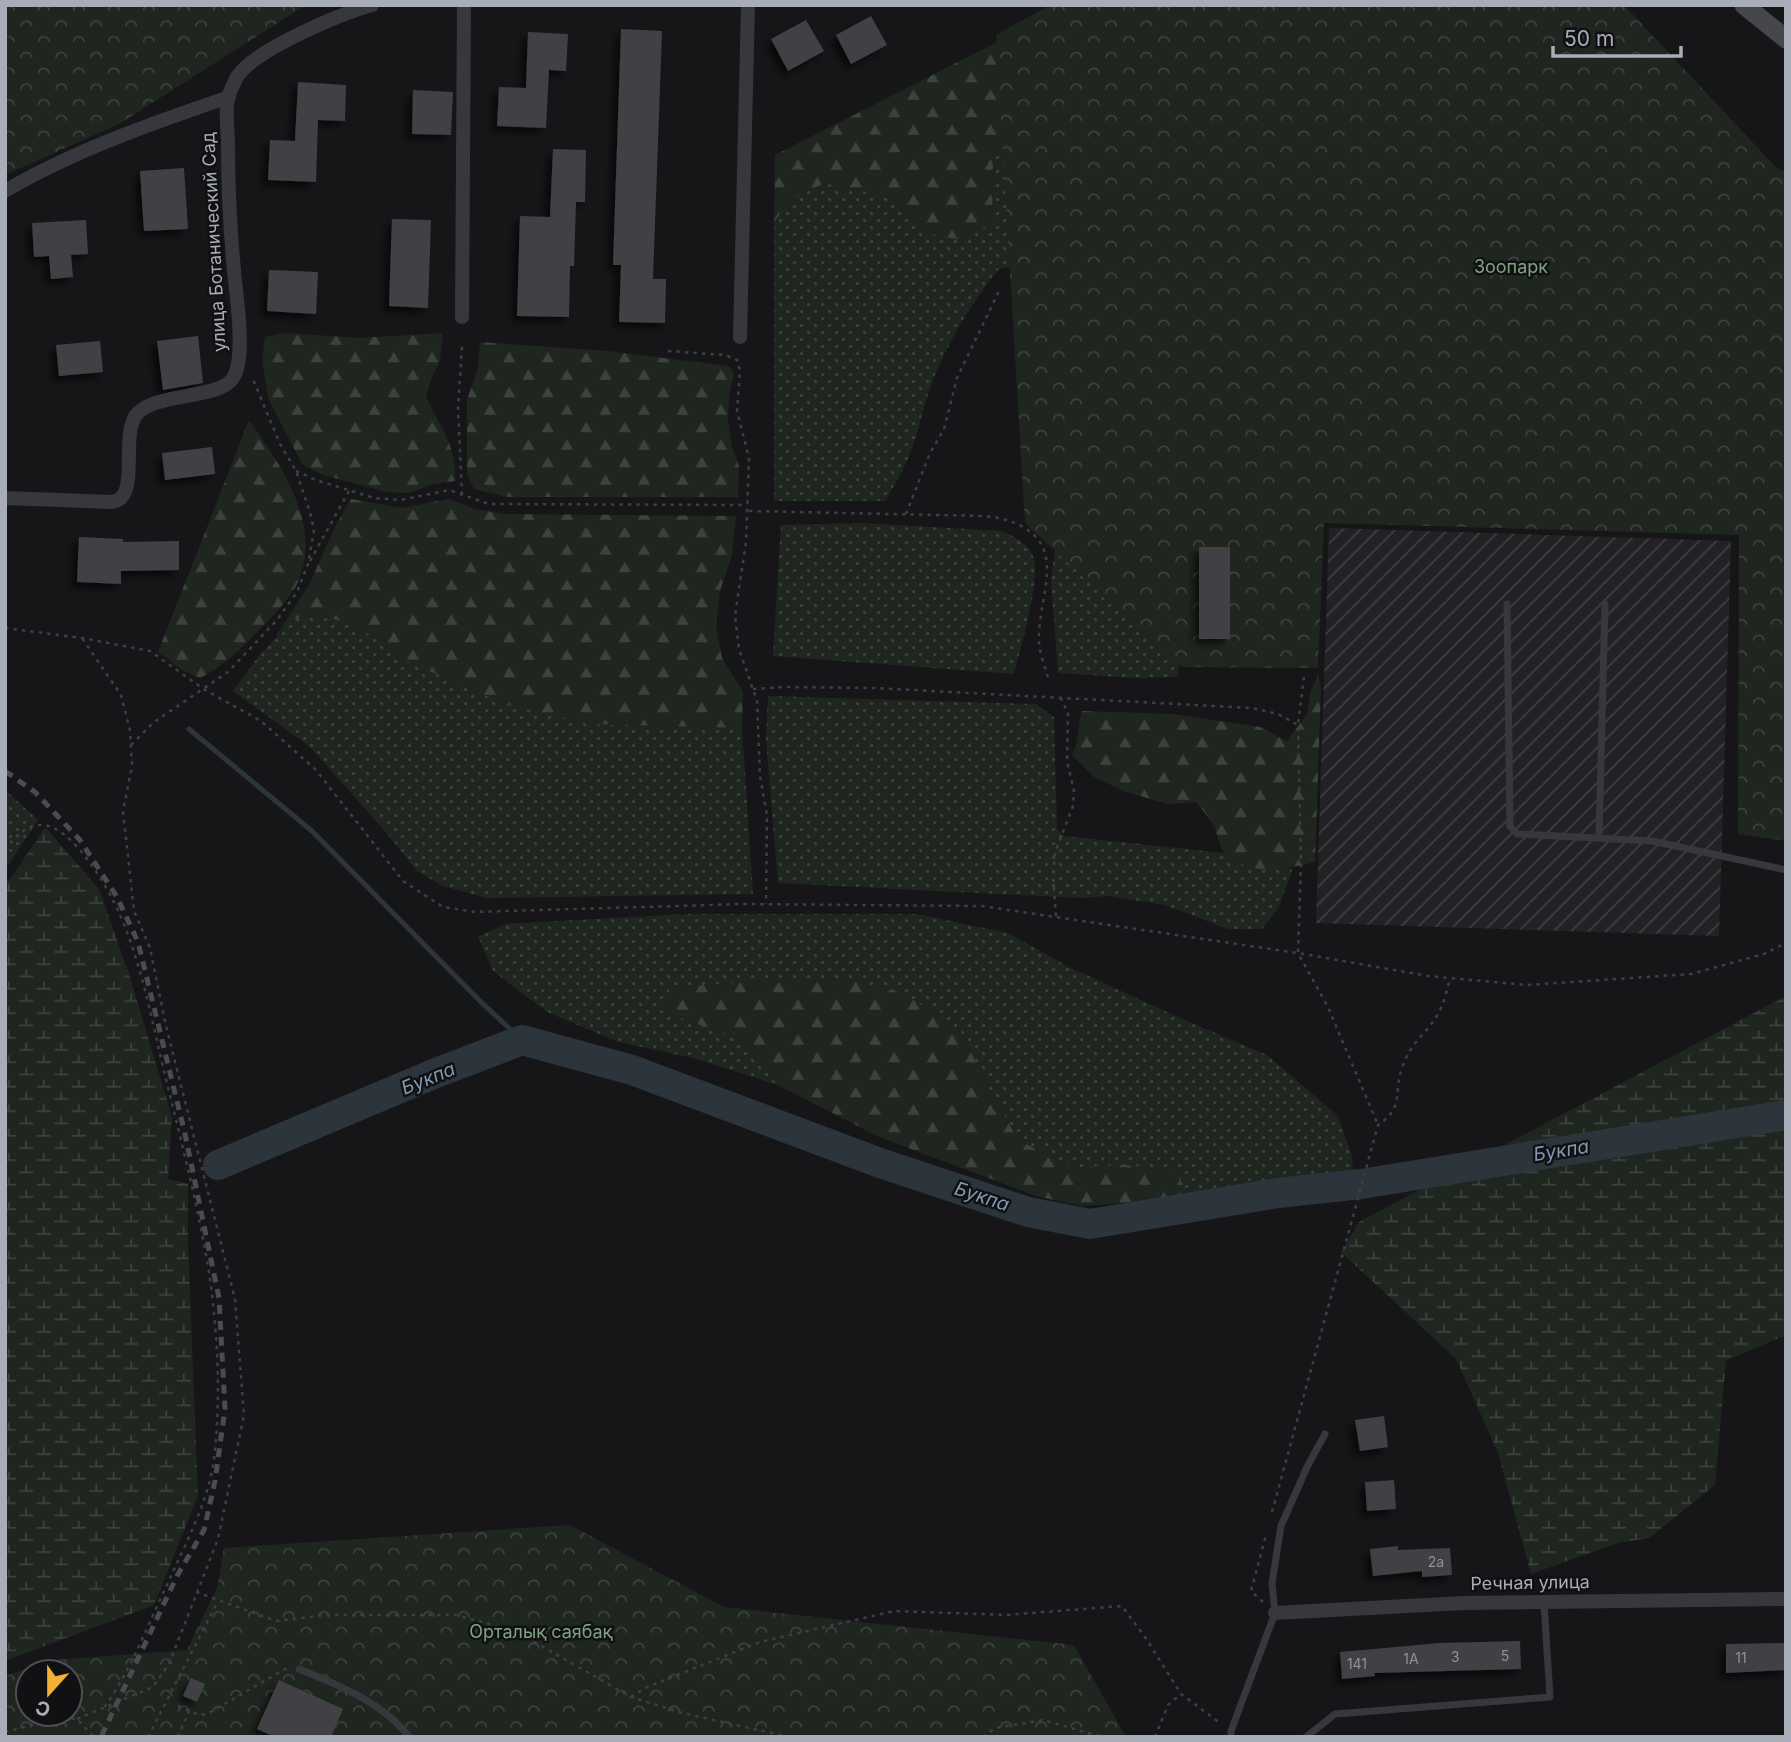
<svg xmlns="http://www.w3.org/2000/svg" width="1791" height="1742" viewBox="0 0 1791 1742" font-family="Inter,sans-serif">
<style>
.industrial{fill:url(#industrial-furrows)}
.grass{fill:url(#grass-dots)}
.forest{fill:url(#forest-firs)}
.wetland{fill:url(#wetland-marsh)}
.park{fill:url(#park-crowns);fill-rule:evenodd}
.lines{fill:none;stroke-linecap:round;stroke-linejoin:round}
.stream{stroke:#2c353c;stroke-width:5}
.river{stroke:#2c353c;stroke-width:30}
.building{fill:#404145;filter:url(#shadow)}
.path{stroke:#3d3f44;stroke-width:2.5;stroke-dasharray:3.5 5;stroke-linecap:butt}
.lane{stroke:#37383d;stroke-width:7}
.street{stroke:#37383d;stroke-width:14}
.secondary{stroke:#45474d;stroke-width:19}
.rail{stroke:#4a4c52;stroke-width:5;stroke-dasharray:9 7;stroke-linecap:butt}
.labels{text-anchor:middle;stroke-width:5;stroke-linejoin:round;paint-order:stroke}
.number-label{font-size:14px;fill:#8e929b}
.street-label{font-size:18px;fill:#a8adb8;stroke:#111113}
.park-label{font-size:18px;fill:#7fa381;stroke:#111113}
.water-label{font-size:19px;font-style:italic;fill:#7f9bb3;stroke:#111113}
</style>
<defs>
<pattern id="industrial-furrows" width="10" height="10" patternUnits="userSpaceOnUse" patternTransform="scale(1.75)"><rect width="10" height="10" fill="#222225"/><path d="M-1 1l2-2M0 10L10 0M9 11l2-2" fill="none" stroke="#3f3f43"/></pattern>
<pattern id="grass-dots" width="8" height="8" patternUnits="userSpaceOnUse" patternTransform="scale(1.75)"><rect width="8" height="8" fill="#1e261f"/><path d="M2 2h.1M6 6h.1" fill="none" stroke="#3c433d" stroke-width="1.8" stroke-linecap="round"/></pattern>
<pattern id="forest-firs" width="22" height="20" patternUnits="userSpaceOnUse" patternTransform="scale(1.75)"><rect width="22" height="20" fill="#1e261f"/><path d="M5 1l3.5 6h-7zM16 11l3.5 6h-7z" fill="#3c433d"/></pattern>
<pattern id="wetland-marsh" width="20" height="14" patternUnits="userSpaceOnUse" patternTransform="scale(1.75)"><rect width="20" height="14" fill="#1e261f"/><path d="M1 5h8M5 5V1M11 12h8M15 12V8" fill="none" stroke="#3c433d"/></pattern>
<pattern id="park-crowns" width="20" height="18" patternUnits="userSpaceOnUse" patternTransform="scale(1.75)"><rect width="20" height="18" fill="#1e261f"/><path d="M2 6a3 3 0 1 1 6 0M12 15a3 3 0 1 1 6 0" fill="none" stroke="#3c433d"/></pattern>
<filter id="shadow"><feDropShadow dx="-5.5" dy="5.5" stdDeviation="3.5" flood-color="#0009"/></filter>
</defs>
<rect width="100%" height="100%" fill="#161618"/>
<path class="industrial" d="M1329,528l402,13 -12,395 -403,-13z"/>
<g class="grass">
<path d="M993,154l118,1 -60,105 -52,9c-28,34 -55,79 -70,122 -6,17 -9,35 -15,52 -7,21 -18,40 -29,58h-111v-279l16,-22 35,-17 63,13 27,25 77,1z"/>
<path d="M861,523l141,8c12,6 24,11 30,23 11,20 -12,95 -18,120l-241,-18 8,-131z"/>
<path d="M1057,536l124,89 -3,52 -42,1 -78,-5 -7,-93z"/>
<path d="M318,614l39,12 50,35 182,63 153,4 11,166 -266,4 -44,-12 -26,-15 -33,-41 -75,-84 -76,-55 25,-34 34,-37z"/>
<path d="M768,696l268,8 18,13 3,112 7,7 160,17c24,17 41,16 69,15l-15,41 -16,20h-34l-63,-24 -56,-9 -28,2 -303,-15 -12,-143z"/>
<path d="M5,790l33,30 -33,50z"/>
<path d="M686,914h231l91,19 61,34 111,51 87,37 71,61 13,37 3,23 -192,24 24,-10 -64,-25 -48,3 -56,-28 -32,-57 -26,-53 -113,-50 -99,2 -77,5 -12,22 32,13 50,16 37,47 -85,-27 -75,-16 -71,-30 -54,-41 -15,-34 27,-13z"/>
</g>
<g class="forest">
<path d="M1019,31l-1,123 -25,1 -1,67 -26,18 -30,-4 -21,-15 -27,-25 -63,-13 -35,17 -16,22 1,-67z"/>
<path d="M285,333l75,5 83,-5 -3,28 -8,16 -6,19c13,30 32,51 29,85l-22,3 -23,9 -23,-1 -64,-17 -21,-11 -34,-66 -6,-39 3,-22z"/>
<path d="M480,342l128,9 120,15 6,7 -5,23 -1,25 4,26 7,19 -1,31h-230l-34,-8 -7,-15v-74l11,-32z"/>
<path d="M249,420c33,46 76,108 47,166 -8,15 -23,29 -34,41 -19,20 -38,39 -62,51l-18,-8 -24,-18z"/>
<path d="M351,499l51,9 46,-9 27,10 30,5 231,2 -4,39 -12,36 -4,35 6,32 21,34 -1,36 -153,-4 -85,-20 -97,-43 -50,-35 -39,-12 -26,6 -16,16 33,-51 26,-58z"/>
<path d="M1318,675l3,13 -6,174c-27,7 -66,15 -89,-8 -8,-7 -8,-21 -13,-30 -5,-7 -11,-15 -17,-22l-28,2 -42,-12 -32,-15 -22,-22c8,-16 5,-27 10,-44l90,3 88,13 27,14 20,-27 4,-23z"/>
<path d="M847,980l56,13 57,37 26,53 32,57 56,28 48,-3 51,5 14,20 -25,10 -80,6 -46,-10 -157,-59 -101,-52 -37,-47 -50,-16 -33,-13 13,-22 77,-5z"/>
</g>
<g class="wetland">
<path d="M45,827l54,62 29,82 44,146 -4,62 20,5v59l10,253 -44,109 -149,56v-779l6,-4z"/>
<path d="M1786,996v339l-60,26 -11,124 -66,53 -31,5 -87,31 -33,-121 -42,-94 -115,-107 18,-30z"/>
</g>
<g class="park">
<path d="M5,5h301l-187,119 -114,51z"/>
<path d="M1050,5h574l150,160 12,8v668l-48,-7 1,-299 -415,-12 -6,145 -137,-1 -156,-144 -29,-488z"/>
<path d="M570,1525l154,82 350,38 52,92h-1121v-61l49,-16 133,-10 30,-62 7,-40zM28,1672h42v42h-42z"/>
</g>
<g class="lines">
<path class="stream" d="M189,729l123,102 170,172 40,37"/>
<path class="river" d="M218,1165l213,-90 91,-35 110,30 248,93 148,49 62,12 188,-31 83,-9 425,-69"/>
</g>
<g class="building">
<path d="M871,16l16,29 -36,19 -15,-29z"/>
<path d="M806,20l18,31 -36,20 -17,-32z"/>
<path d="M621,29l41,2 -9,248h13l-1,44 -46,-1 2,-57h-8z"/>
<path d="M528,32l40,2 -2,37 -17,-1 -3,58 -49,-2 2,-39 27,1z"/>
<path d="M298,82l48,3 -1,36 -27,-1 -2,62 -48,-2 2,-40 25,1z"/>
<path d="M413,90l40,2 -2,43 -39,-1z"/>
<path d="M553,149l33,1 -1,52h-9l-2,64h-4l-1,51 -52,-1 3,-100 30,1z"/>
<path d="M184,168l4,61 -44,2 -4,-60z"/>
<path d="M392,219l39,1 -3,88 -39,-2z"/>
<path d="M86,220l2,34 -17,1 2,22 -22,2 -2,-23 -15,1 -2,-34z"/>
<path d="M269,270l49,2 -2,42 -49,-3z"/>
<path d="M198,336l5,47 -40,7 -6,-49z"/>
<path d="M100,341l3,31 -44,4 -3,-31z"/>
<path d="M212,447l3,27 -50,6 -3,-27z"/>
<path d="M79,537l44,2v3l56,-1v29l-58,1v13l-44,-2z"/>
<rect x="1199" y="547" width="31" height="92"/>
<path d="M1384,1416l4,31 -28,4 -5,-31z"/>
<path d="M1394,1480l2,29 -29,2 -2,-29z"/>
<path d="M1398,1546v4l52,-2 2,27 -30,2v-6l-49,5 -3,-27z"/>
<path d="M1520,1641l1,28 -147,4 1,3 -33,3 -2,-27 100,-9z"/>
<path d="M1786,1643v27l-60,3v-29z"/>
<path d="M191,1678l14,6 -8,18 -14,-6z"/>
<path d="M279,1680l64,29 -12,28h-56l-18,-8z"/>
</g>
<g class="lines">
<g class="path">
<path d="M462,347l-4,61 4,87"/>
<path d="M668,351l57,4 12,5 3,11 -3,40 12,47 -3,84 -11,74 4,33 18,52 3,75 7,39 -1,89"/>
<path d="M296,471l20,9 58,18 27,2 48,-10 40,14 258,1"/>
<path d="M749,511l235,5c19,2 35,6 50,19 26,25 5,68 5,100 -1,15 5,29 9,42"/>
<path d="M906,514l24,-61 14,-24 13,-51 43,-89"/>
<path d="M310,561l39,-70"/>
<path d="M5,628l77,10 68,13 55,39 56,31 55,49 87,111 40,26 32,5 267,-8 240,2 316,47 130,23 99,9 164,-11 73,-20 22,-11"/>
<path d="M1304,677l-6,48 3,138 -3,90 30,54 50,118"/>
<path d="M753,689l30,-2 92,1 377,20 26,6 20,11"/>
<path d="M131,745l23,-23 74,-50 49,-52 20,-28 11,-28 6,-34 -4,-18 -14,-41 -16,-27 -28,-67"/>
<path d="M5,850c10,-13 21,-26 38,-25 30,2 66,64 77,90 21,48 31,101 43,152 17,70 36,141 47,212 8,59 11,121 4,180 -6,45 -30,87 -48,128 -20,42 -36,85 -63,122"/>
<path d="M1056,916l-3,-38 2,-25 18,-47 1,-15 -7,-30 1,-48 -7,-14"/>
<path d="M1272,1512l106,-387c27,-18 15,-33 24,-57 9,-27 23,-32 36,-54 6,-10 9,-24 12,-36"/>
<path d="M196,1592l80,29 49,-6h131l59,16 116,66 51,16 107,24"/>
<path d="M1263,1602l-12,-11 15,-56"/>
<path d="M631,1697l14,-9 115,-46 134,-31 112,4 116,-9 23,31 36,57 39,29"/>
<path d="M178,1706l21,9 8,-1 80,-46"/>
<path d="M77,1719l76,-32 16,-23 49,-125 26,-124 -9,-116 -69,-273 -16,-78 -16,-37 -11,-100 9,-45 -2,-36 -9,-35 -39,-57"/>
<path d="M5,1732l54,-14 18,1 17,18"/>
<path d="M148,1737l70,-136"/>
<path d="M178,1737l11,-26"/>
<path d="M983,1737l12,-9 48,-8 59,17"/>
<path d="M1155,1737l13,-32 13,-11"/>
</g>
<g class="lane">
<path d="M1507,604l3,222 7,8 135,7 134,29"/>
<path d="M1599,837l6,-233"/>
<path d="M299,1669c40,16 83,33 110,68"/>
<path d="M1231,1737v-6l44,-118 -3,-30 9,-57 27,-61 17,-31"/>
<path d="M1306,1737l29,-23 215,-17 -6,-94"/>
</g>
<g class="street">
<path d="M5,191c70,-41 148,-68 224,-94"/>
<path d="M462,317l2,-312"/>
<path d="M740,337l8,-332"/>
<path d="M5,498l107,4c3,-1 7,-2 9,-4 15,-15 1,-63 15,-83 17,-23 83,-15 97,-37 11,-17 6,-60 4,-79 -6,-52 -9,-103 -9,-154 0,-17 -4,-38 2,-53 2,-5 5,-11 7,-15 17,-27 103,-63 135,-72"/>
<path d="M1275,1613l189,-10 322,-4"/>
</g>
<path class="secondary" d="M1744,5l42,34"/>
<path class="rail" d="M5,771l30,21 45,48 37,57 21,45 47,192 34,164 6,111 -10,72 -11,49 -27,46 -76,161"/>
</g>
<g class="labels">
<g class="number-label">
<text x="1436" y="1567">2а</text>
<text x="1505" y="1661">5</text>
<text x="1455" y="1662">3</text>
<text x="1741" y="1663">11</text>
<text x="1411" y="1664">1А</text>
<text x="1357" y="1669">141</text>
</g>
<g class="street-label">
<text transform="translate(214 242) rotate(-93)" y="6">улица Ботанический Сад</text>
<text transform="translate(1530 1583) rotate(-1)" y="6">Речная улица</text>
</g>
<g class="park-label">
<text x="1511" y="273">Зоопарк</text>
<text x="541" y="1638">Орталық саябақ</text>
</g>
<g class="water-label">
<text transform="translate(428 1078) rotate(-22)" y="7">Букпа</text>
<text transform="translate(1561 1150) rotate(-9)" y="7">Букпа</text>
<text transform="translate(982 1196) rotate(18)" y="7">Букпа</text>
</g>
</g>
<rect width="1791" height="1742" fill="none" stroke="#a8adb8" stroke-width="14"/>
<g transform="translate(49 1693) rotate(201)"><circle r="33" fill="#111113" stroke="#4d4f55" stroke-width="2"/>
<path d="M0-5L12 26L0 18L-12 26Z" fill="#f2b134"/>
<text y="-10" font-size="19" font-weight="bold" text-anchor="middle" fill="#a8adb8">С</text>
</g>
<path d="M1553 46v10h128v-10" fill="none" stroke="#a8adb8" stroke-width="3.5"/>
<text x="1564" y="46" font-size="21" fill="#a8adb8" stroke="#111113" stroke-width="5" paint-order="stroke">50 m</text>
</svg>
